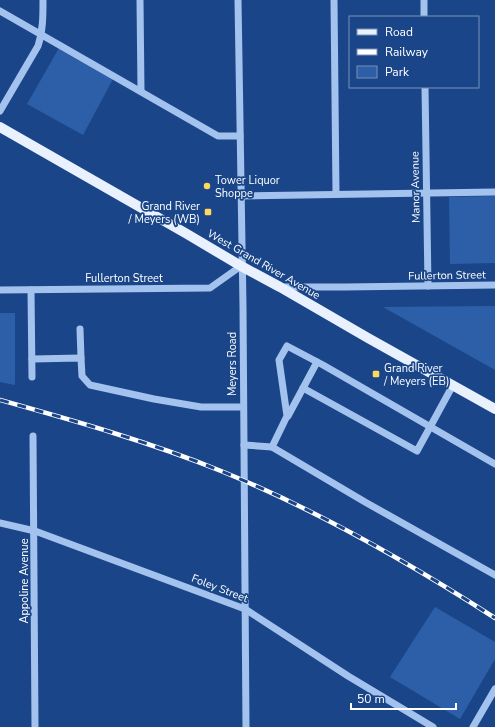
<svg xmlns="http://www.w3.org/2000/svg" width="495" height="727" viewBox="0 0 495 727" font-family="'Nunito Sans',sans-serif">
<style>
.green{fill:#2d5fa8}
.lines{fill:none;stroke-linecap:round;stroke-linejoin:round}
.minor{stroke:#a3c2ed;stroke-width:7}
.major{stroke:#e9f1ff;stroke-width:10}
.rail-casing{stroke:#fff;stroke-width:4.5}
.rail{stroke:#1a4689;stroke-width:3;stroke-dasharray:9;stroke-linecap:butt}
.poi-dot{fill:#ffd75f;stroke:#1a4689;stroke-width:1.5}
.labels{text-anchor:middle;stroke-width:3.5;stroke-linejoin:round;paint-order:stroke}
.poi-label{font-size:11px;fill:#fff;stroke:#1a4689;text-anchor:start}
.street-label{font-size:11px;fill:#fff;stroke:#1a4689}
</style>
<rect width="100%" height="100%" fill="#1a4689"/>
<g class="green">
<path d="M59,48l54,31 -30,56 -56,-31z"/>
<path d="M495,196v67l-45,1 -1,-67z"/>
<path d="M495,306v64l-112,-63z"/>
<path d="M0,313h15v72l-15,-3z"/>
<path d="M435,607l60,35v17l-35,60 -70,-42z"/>
</g>
<g class="lines">
<g class="minor">
<path d="M140,0l1,91"/>
<path d="M238,0l5,306 3,421"/>
<path d="M334,0l2,194"/>
<path d="M424,0v17"/>
<path d="M0,11l218,125h22"/>
<path d="M425,87l3,199"/>
<path d="M0,111l38,-65c5,-15 5,-30 5,-46"/>
<path d="M240,196l255,-4"/>
<path d="M280,287h65l150,-2"/>
<path d="M0,290l210,-2 31,-22"/>
<path d="M31,290l1,87"/>
<path d="M80,329l1,29"/>
<path d="M32,359l49,-1 1,18 8,9 64,14 47,8h42"/>
<path d="M303,388l114,63 36,-66"/>
<path d="M288,416l29,-54"/>
<path d="M33,436l2,291"/>
<path d="M244,445l28,2 15,-31 -8,-56 8,-14 36,19 172,99"/>
<path d="M272,447l93,55 130,73"/>
<path d="M0,523l35,8 210,78 103,67 85,51"/>
<path d="M473,727l22,-38"/>
</g>
<path class="major" d="M0,127l187,107 54,32 39,21 88,51 127,71"/>
<g class="rail-casing">
<path id="rail" d="M0,400c75,21 150,42 221,71 96,39 187,91 274,147"/>
</g>
<use href="#rail" class="rail"/>
</g>
<g class="poi-dot">
<circle cx="207" cy="186" r="4"/>
<rect x="204" y="208" width="8" height="8" rx="2"/>
<rect x="372" y="370" width="8" height="8" rx="2"/>
</g>
<g class="labels">
<g class="poi-label">
<text x="215" y="184">Tower Liquor<tspan x="215" dy="13">Shoppe</tspan></text>
<text x="200" y="210" text-anchor="end">Grand River<tspan x="200" dy="13">/ Meyers (WB)</tspan></text>
<text x="384" y="372">Grand River<tspan x="384" dy="13">/ Meyers (EB)</tspan></text>
</g>
<g class="street-label">
<text transform="translate(415 187) rotate(-91)" y="4">Manor Avenue</text>
<text transform="translate(264 264) rotate(30)" y="4">West Grand River Avenue</text>
<text transform="translate(447 275) rotate(-1)" y="4">Fullerton Street</text>
<text x="124" y="282">Fullerton Street</text>
<text transform="translate(232 364) rotate(-90)" y="4">Meyers Road</text>
<text transform="translate(24 581) rotate(-90)" y="4">Appoline Avenue</text>
<text transform="translate(220 588) rotate(21)" y="4">Foley Street</text>
</g>
</g>
<rect x="349" y="16" width="130" height="72" fill="#1a4689" stroke="#7690b8"/>
<rect x="357" y="29" width="20" height="6" fill="#e9f1ff" stroke="#7690b8"/>
<text x="385" y="36" font-size="12" fill="#ffffff">Road</text>
<rect x="357" y="49" width="20" height="6" fill="#ffffff" stroke="#7690b8"/>
<text x="385" y="56" font-size="12" fill="#ffffff">Railway</text>
<rect x="357" y="66" width="20" height="12" fill="#2d5fa8" stroke="#7690b8"/>
<text x="385" y="76" font-size="12" fill="#ffffff">Park</text>
<path d="M351 703v6h105v-6" fill="none" stroke="#ffffff" stroke-width="2"/>
<text x="357" y="703" font-size="12" fill="#ffffff" stroke="#1a4689" stroke-width="3" paint-order="stroke">50 m</text>
</svg>
